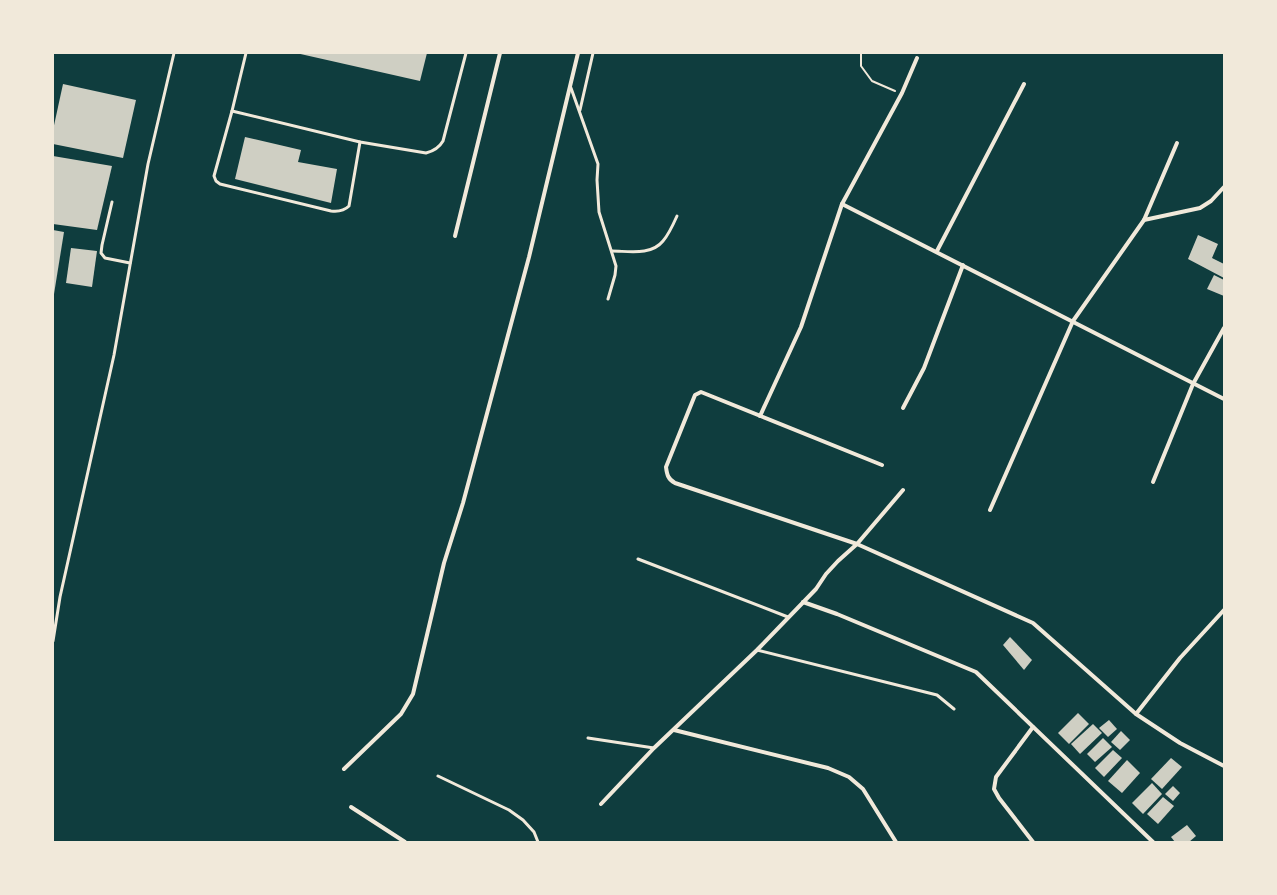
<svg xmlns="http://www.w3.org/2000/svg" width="1277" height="895" viewBox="0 0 1277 895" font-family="Roboto,sans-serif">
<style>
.building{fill:#cfcfc3}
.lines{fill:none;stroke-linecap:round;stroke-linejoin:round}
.path{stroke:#f1e9da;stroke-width:2}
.service{stroke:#f1e9da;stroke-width:3}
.minor{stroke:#f1e9da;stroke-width:4}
</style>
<rect width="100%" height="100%" fill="#0f3d3e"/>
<g class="building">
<path d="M296,53h131l-7,28z"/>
<path d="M63,84l73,16 -13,58 -70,-14v-14z"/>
<path d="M245,137l56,13 -3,12 39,7 -6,34 -96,-24z"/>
<path d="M53,156l59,10 -15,64 -44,-6z"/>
<path d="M53,230l11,2 -10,62h-1z"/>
<path d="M1198,235l20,9 -6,14 12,6v14l-36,-19z"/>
<path d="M71,248l26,3 -5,36 -26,-4z"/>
<path d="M1214,275l10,5v16l-17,-7z"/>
<path d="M1010,637l22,23 -8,10 -21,-25z"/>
<path d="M1078,713l11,11 -20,20 -11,-11z"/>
<path d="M1109,720l8,9 -9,8 -9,-9z"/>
<path d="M1093,724l9,9 -22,21 -9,-10z"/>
<path d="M1121,731l9,9 -10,10 -9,-8z"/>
<path d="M1103,738l9,9 -17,15 -8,-8z"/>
<path d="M1113,750l9,8 -18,19 -9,-9z"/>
<path d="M1171,758l11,9 -20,22 -11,-10z"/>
<path d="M1127,760l13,13 -18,20 -14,-12z"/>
<path d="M1152,783l10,11 -19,20 -11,-11z"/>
<path d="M1173,786l7,7 -7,8 -8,-7z"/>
<path d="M1163,797l11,9 -16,18 -11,-10z"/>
<path d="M1187,825l9,11 -7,6h-14l-4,-5z"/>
</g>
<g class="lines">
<path class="path" d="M861,53v13l11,15 23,10"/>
<g class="service">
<path d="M246,53l-14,58 128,31 66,11c8,-2 13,-5 17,-12l23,-88"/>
<path d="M571,88l27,76 -1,16 2,32 17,54 -1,9 -7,24"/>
<path d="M580,110l13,-57"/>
<path d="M232,111l-18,65 2,5 4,3 111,27c8,1 13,0 18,-5l11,-64"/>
<path d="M112,202l-10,43 -1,8 4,5 25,5"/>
<path d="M612,251c16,0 39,5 51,-10 6,-7 10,-16 14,-25"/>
<path d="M638,559l150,58"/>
<path d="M53,641l7,-44 54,-242 34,-191 26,-111"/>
<path d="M757,650l180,45 17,14"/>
<path d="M588,738l66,10"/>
<path d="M438,776l71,34 14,10 11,12 4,10"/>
</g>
<g class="minor">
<path d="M842,204l382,195"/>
<path d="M1144,220l33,-77"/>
<path d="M455,236l45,-183"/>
<path d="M937,251l87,-167"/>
<path d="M903,408l21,-40 39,-103"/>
<path d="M760,416l41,-89 41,-123 60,-111 15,-35"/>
<path d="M882,465l-181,-73 -6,3 -29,72c1,8 2,12 9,16l182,61 176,79 103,91 44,29 44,23"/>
<path d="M1153,482l40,-98 31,-56"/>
<path d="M990,510l83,-189 71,-101 56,-12 11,-7 13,-14"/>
<path d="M803,602l34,12 139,58 177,170"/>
<path d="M1136,714l44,-56 44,-48"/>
<path d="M674,730l154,38 21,9 14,12 33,53"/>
<path d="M344,769l57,-55 12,-20 31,-131 19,-60 66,-246 49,-204"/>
<path d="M601,804l53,-56 103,-98 59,-61 10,-15 12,-13 19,-17 46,-54"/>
<path d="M351,807l54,35"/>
<path d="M1033,842l-34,-44 -5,-9 2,-12 37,-50"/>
</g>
</g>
<rect width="1277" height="895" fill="none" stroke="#f1e9da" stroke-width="108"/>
</svg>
